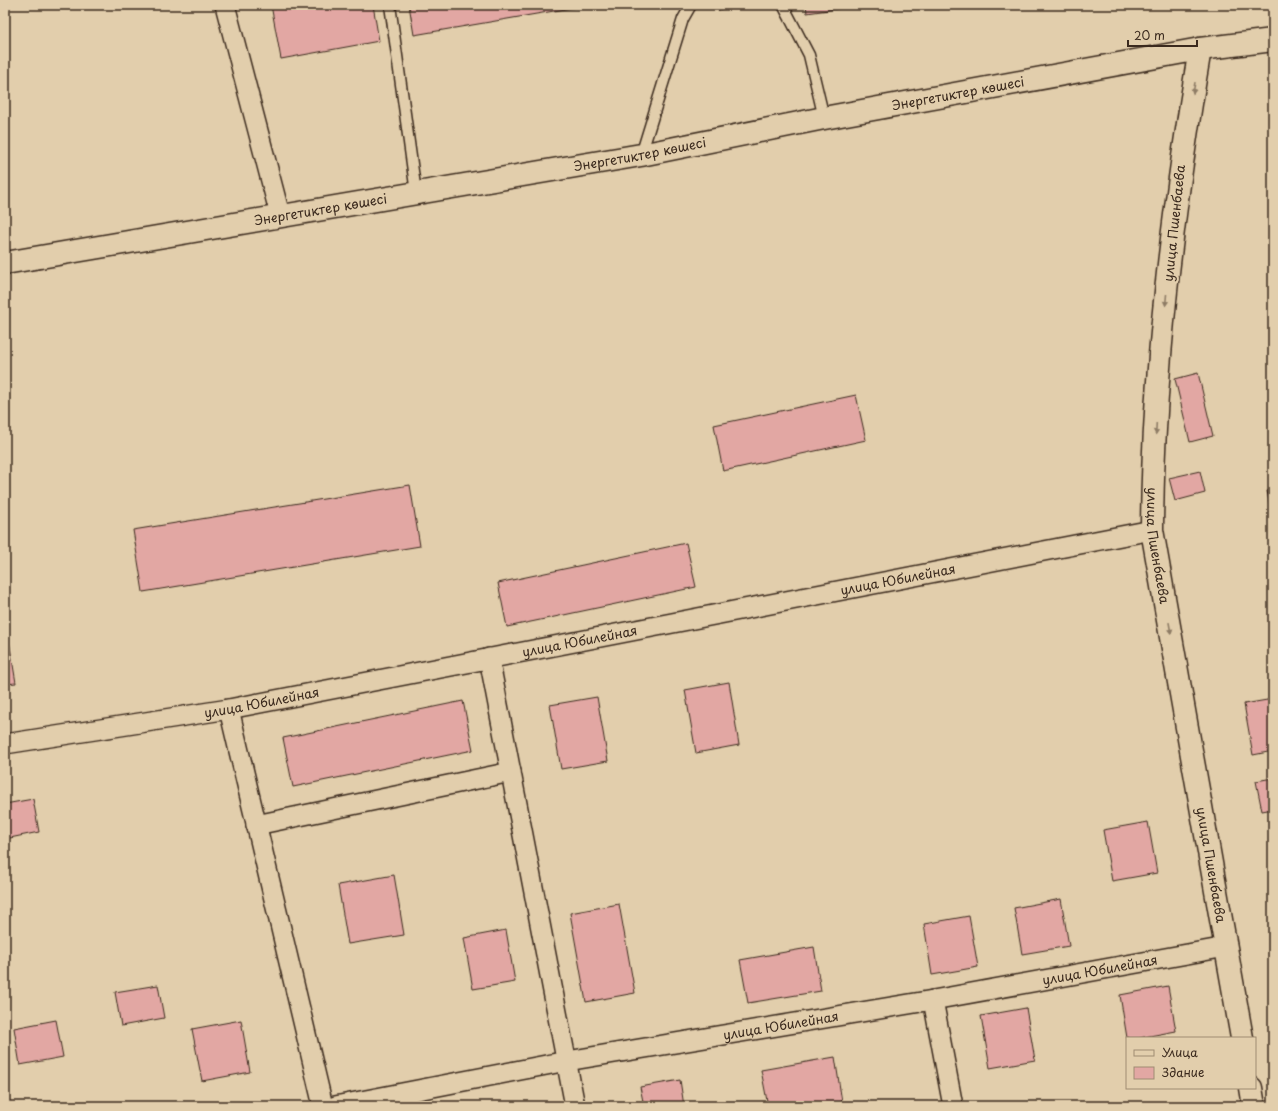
<svg xmlns="http://www.w3.org/2000/svg" width="1278" height="1111" viewBox="0 0 1278 1111" font-family="'Playpen Sans',sans-serif">
<style>
.building{fill:#e2a7a3;stroke:#3b2a1e}
.lines{fill:none;stroke-linecap:round;stroke-linejoin:round}
.service-casing{stroke:#3b2a1e;stroke-width:13}
.minor-casing{stroke:#3b2a1e;stroke-width:22}
.tertiary-casing{stroke:#3b2a1e;stroke-width:25}
.secondary-casing{stroke:#3b2a1e;stroke-width:25}
.service{stroke:#e2ceac;stroke-width:10}
.minor{stroke:#e2ceac;stroke-width:19}
.tertiary{stroke:#e2ceac;stroke-width:22}
.secondary{stroke:#e2ceac;stroke-width:22}
.oneway{fill:#8e7c65}
.labels{text-anchor:middle;stroke-width:4;stroke-linejoin:round;paint-order:stroke}
.street-label{font-size:13px;fill:#3b2a1e;stroke:#e2ceac}
</style>
<rect width="100%" height="100%" fill="#e2ceac"/>
<filter id="ink" filterUnits="userSpaceOnUse"><feTurbulence type="fractalNoise" baseFrequency=".025" numOctaves="2"/><feDisplacementMap in="SourceGraphic" scale="8" xChannelSelector="R" yChannelSelector="G"/><feConvolveMatrix kernelMatrix="1 2 1 2 8 2 1 2 1" color-interpolation-filters="sRGB"/></filter>
<g filter="url(#ink)">
<g class="building">
<path d="M271,5h40l1,3 16,-3h45l6,36 -98,18z"/>
<path d="M409,5h180l-175,30z"/>
<path d="M717,5h27l-26,5z"/>
<path d="M806,5h58l-57,8z"/>
<path d="M1198,373l15,63 -23,6 -15,-63z"/>
<path d="M856,395l10,45 -143,31 -9,-46z"/>
<path d="M1200,471l5,22 -30,8 -6,-23z"/>
<path d="M410,485l10,61 -277,46 -10,-62z"/>
<path d="M1273,490v33l-6,-32z"/>
<path d="M686,543l10,44 -189,40 -9,-44z"/>
<path d="M7,629l9,54 -11,1v-54z"/>
<path d="M729,682l10,63 -43,8 -11,-63z"/>
<path d="M597,697l11,64 -47,8 -11,-64z"/>
<path d="M1273,699v52l-20,4 -9,-51z"/>
<path d="M463,701l10,49 -180,37 -10,-49z"/>
<path d="M1273,778v31l-11,2 -6,-30z"/>
<path d="M33,799l6,33 -34,7v-35z"/>
<path d="M1148,822l9,51 -45,8 -9,-51z"/>
<path d="M394,875l10,60 -56,9 -10,-59z"/>
<path d="M1061,899l8,47 -47,8 -8,-46z"/>
<path d="M619,904l16,89 -49,9 -16,-89z"/>
<path d="M969,916l9,51 -46,8 -8,-51z"/>
<path d="M506,930l9,52 -42,7 -9,-51z"/>
<path d="M814,947l7,44 -73,12 -8,-43z"/>
<path d="M158,985l6,33 -43,8 -6,-34z"/>
<path d="M1168,986l8,45 -37,7h-12l-7,-43z"/>
<path d="M1026,1008l9,52 -45,8 -9,-52z"/>
<path d="M56,1020l7,37 -43,8 -6,-37z"/>
<path d="M241,1020l9,52 -48,9 -10,-52z"/>
<path d="M835,1057l7,45 -22,4h-52l-7,-36z"/>
<path d="M680,1080l4,26h-40l-4,-19z"/>
</g>
<g class="lines">
<g class="service-casing">
<g id="service">
<path d="M390,5l26,188"/>
<path d="M783,5l26,50 15,63"/>
<path d="M641,155l42,-136 8,-14"/>
</g>
</g>
<g class="minor-casing">
<g id="minor">
<path d="M225,5l55,210"/>
<path d="M489,658l86,448"/>
<path d="M229,709l94,397"/>
<path id="s1" d="M5,744l224,-35 923,-179"/>
<path d="M256,825l255,-53"/>
<path d="M933,1000l20,106"/>
<path id="s2" d="M335,1106l232,-45 366,-61 293,-53"/>
</g>
</g>
<g class="tertiary-casing">
<g id="tertiary">
<path id="s3" d="M1200,49c-27,159 -47,320 -48,481l90,508"/>
<path d="M1251,1088l3,18"/>
</g>
</g>
<g class="secondary-casing">
<g id="secondary">
<path id="s4" d="M5,263l636,-108 183,-37 376,-69 73,-9"/>
</g>
</g>
<use href="#service" class="service"/>
<use href="#minor" class="minor"/>
<use href="#tertiary" class="tertiary"/>
<use href="#secondary" class="secondary"/>
</g>
<defs><path id="oneway-solid" d="M-6-.8H1V-3.2L6.5 0L1 3.2V.8H-6Z"/></defs>
<g class="oneway">
<use href="#oneway-solid" transform="translate(1194 88) rotate(100)"/>
<use href="#oneway-solid" transform="translate(1166 300) rotate(95)"/>
<use href="#oneway-solid" transform="translate(1156 429) rotate(93)"/>
<use href="#oneway-solid" transform="translate(1170 628) rotate(80)"/>
</g>
</g>
<g class="labels">
<g class="street-label">
<text dy="5" stroke="none"><textPath href="#s4" startOffset="968">Энергетиктер көшесі</textPath></text>
<text dy="5" stroke="none"><textPath href="#s4" startOffset="644">Энергетиктер көшесі</textPath></text>
<text dy="5" stroke="none"><textPath href="#s4" startOffset="320">Энергетиктер көшесі</textPath></text>
<text transform="translate(1174 223) rotate(-84)" y="5">улица Пшенбаева</text>
<text dy="5" stroke="none"><textPath href="#s3" startOffset="500">улица Пшенбаева</textPath></text>
<text dy="5" stroke="none"><textPath href="#s1" startOffset="908">улица Юбилейная</textPath></text>
<text dy="5" stroke="none"><textPath href="#s1" startOffset="584">улица Юбилейная</textPath></text>
<text dy="5" stroke="none"><textPath href="#s1" startOffset="260">улица Юбилейная</textPath></text>
<text dy="5" stroke="none"><textPath href="#s3" startOffset="824">улица Пшенбаева</textPath></text>
<text dy="5" stroke="none"><textPath href="#s2" startOffset="777">улица Юбилейная</textPath></text>
<text dy="5" stroke="none"><textPath href="#s2" startOffset="453">улица Юбилейная</textPath></text>
</g>
</g>
<rect width="1278" height="1111" fill="none" stroke="#e2ceac" stroke-width="20"/>
<rect x="10" y="10" width="1258" height="1091" fill="none" stroke="#3b2a1e" stroke-width="1.5" filter="url(#ink)"/>
<rect x="1126" y="1037" width="130" height="52" fill="#e2ceac" stroke="#9f8c73"/>
<rect x="1134" y="1050" width="20" height="6" fill="#e2ceac" stroke="#9f8c73"/>
<text x="1162" y="1057" font-size="12" fill="#3b2a1e">Улица</text>
<rect x="1134" y="1067" width="20" height="12" fill="#e2a7a3" stroke="#9f8c73"/>
<text x="1162" y="1077" font-size="12" fill="#3b2a1e">Здание</text>
<path d="M1128 40v6h69v-6" fill="none" stroke="#3b2a1e" stroke-width="2"/>
<text x="1134" y="40" font-size="12" fill="#3b2a1e" stroke="#e2ceac" stroke-width="3" paint-order="stroke">20 m</text>
</svg>
